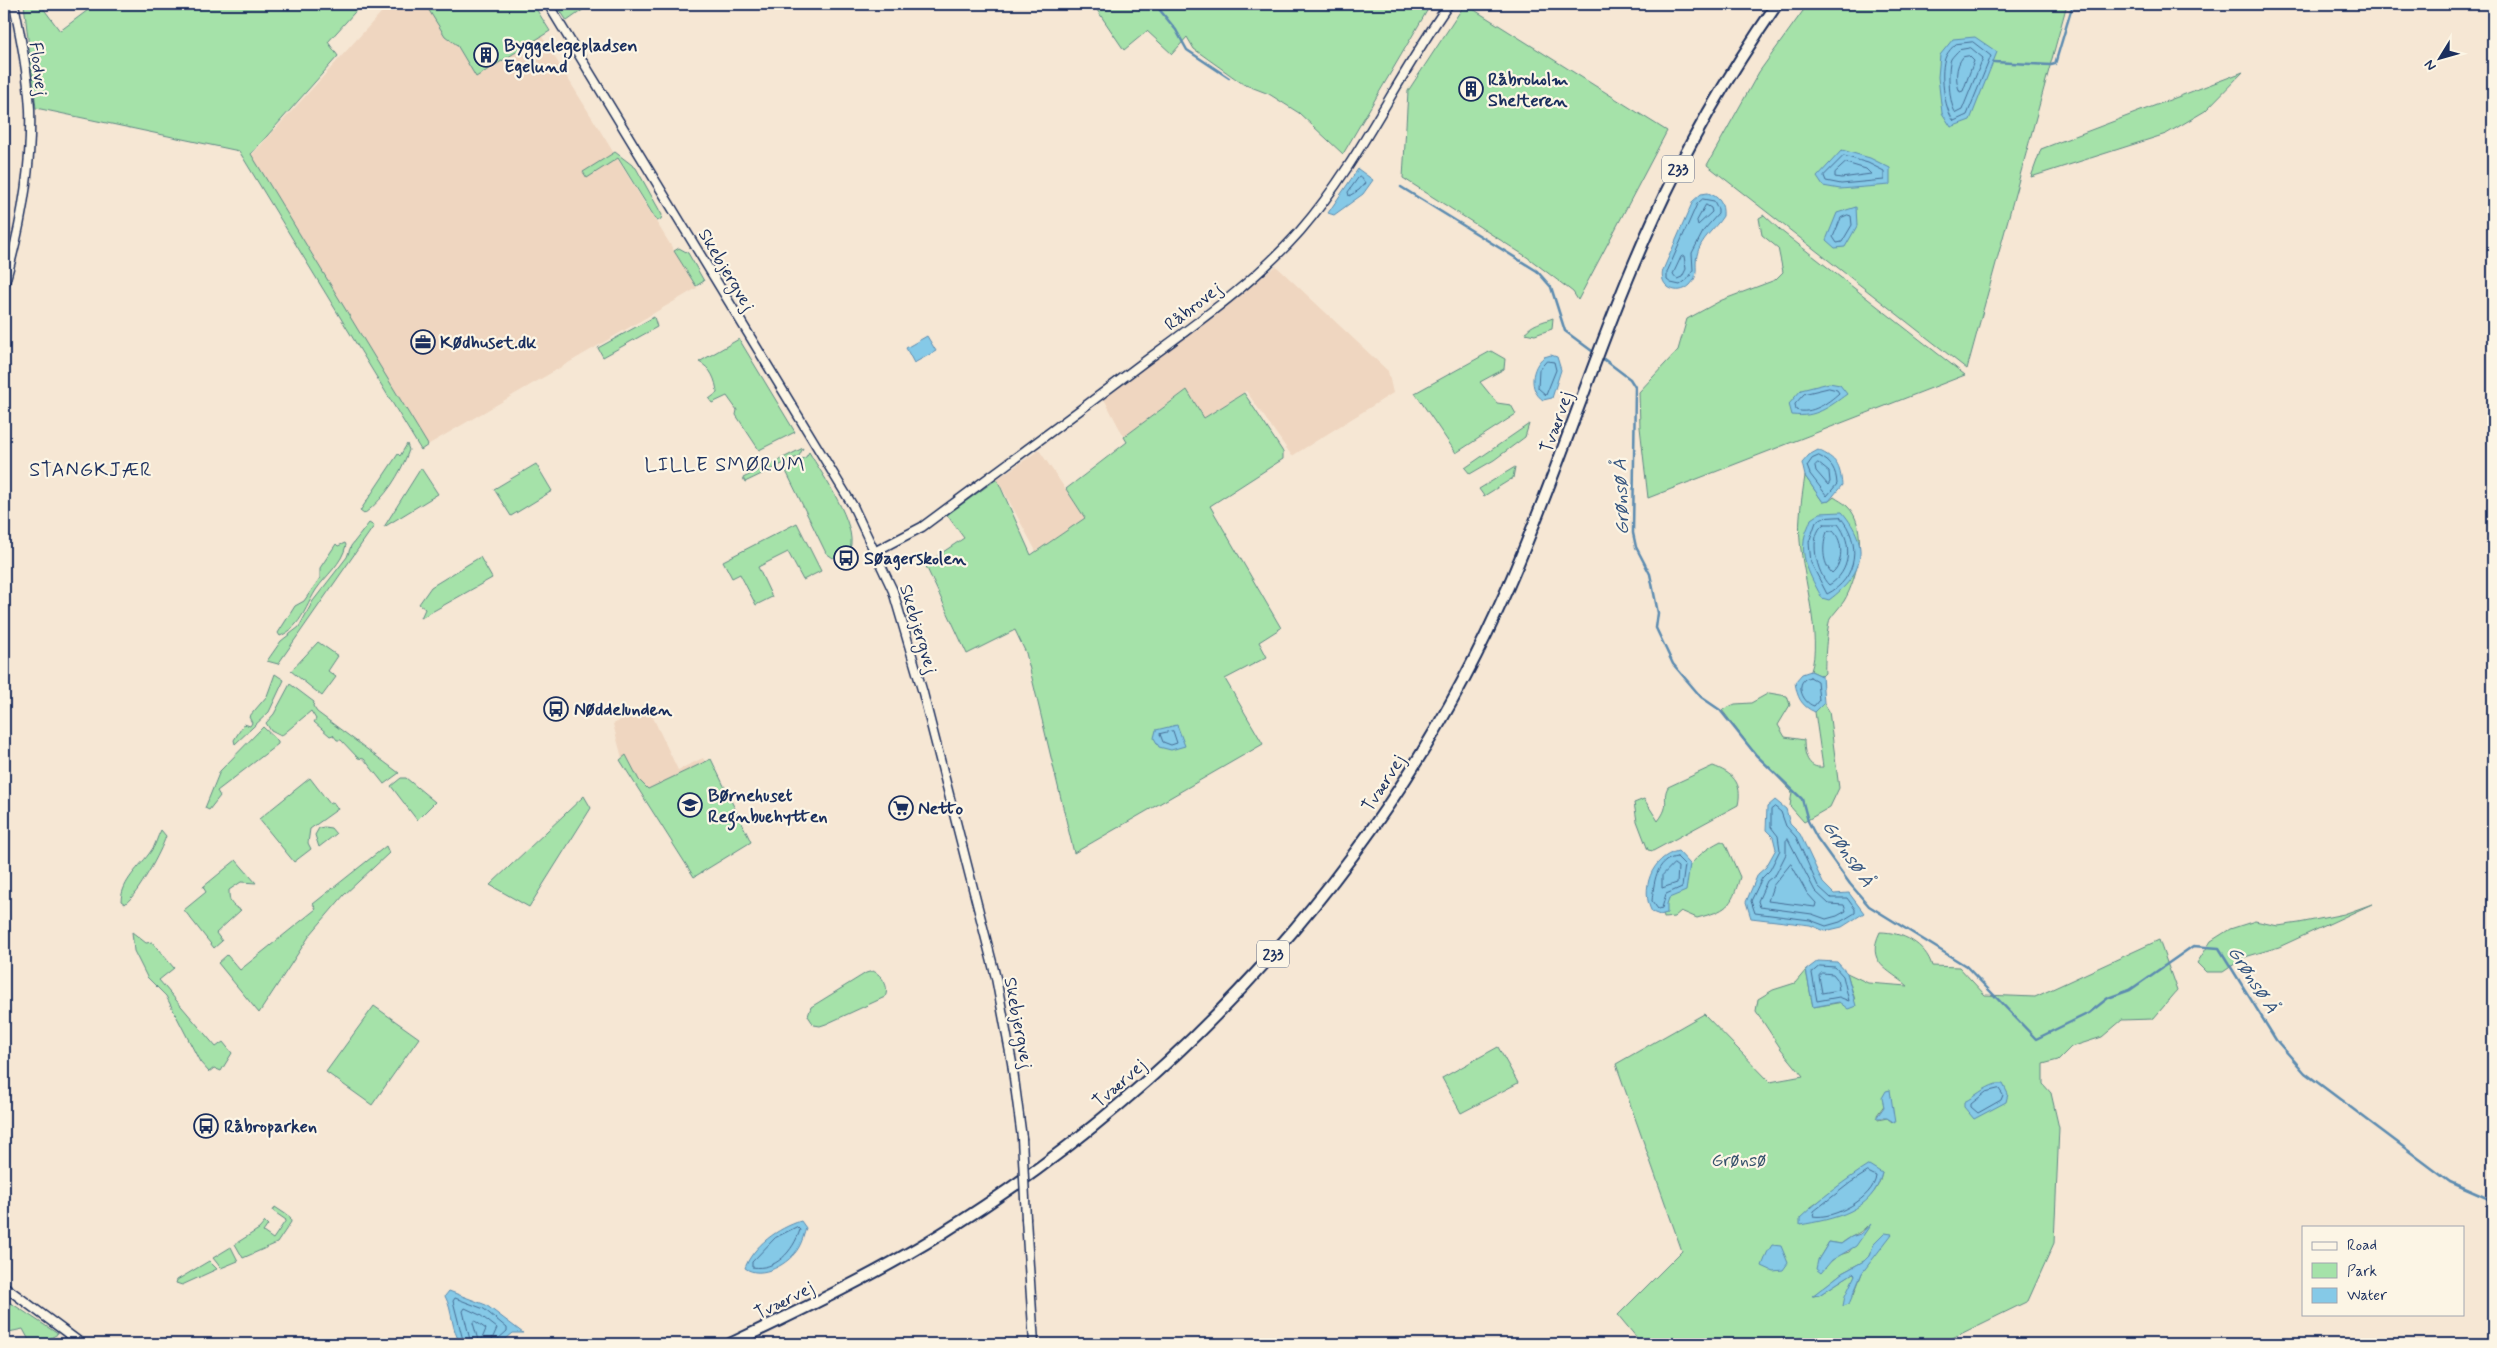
<svg xmlns="http://www.w3.org/2000/svg" width="2497" height="1348" viewBox="0 0 2497 1348" font-family="Mynerve,sans-serif">
<style>
.built{fill:#efd6c0}
.green{fill:#a5e2a9;stroke:#608884;fill-rule:evenodd}
.water{fill:#85c9e7;stroke:#5b8bb0}
.lines{fill:none;stroke-linecap:round;stroke-linejoin:round}
.shore{stroke:#456d95;stroke-width:1}
.stream{stroke:#5b8bb0;stroke-width:2.5}
.tertiary-casing{stroke:#1b2f5e;stroke-width:11}
.trunk-casing{stroke:#1b2f5e;stroke-width:14}
.tertiary{stroke:#fcf5e5;stroke-width:8}
.trunk{stroke:#fcf5e5;stroke-width:10}
.tertiary-bridge-casing{stroke:#1b2f5e;stroke-width:11;stroke-linecap:butt}
.tertiary-bridge{stroke:#fcf5e5;stroke-width:8}
.labels{text-anchor:middle;stroke-width:4.5;stroke-linejoin:round;paint-order:stroke}
.shield{fill:#fcf5e5;stroke:#5e6a86;stroke-width:1}
.shield-label{font-size:16px;font-weight:bold;fill:#1b2f5e}
.poi-label{font-size:18px;font-weight:bold;fill:#1b2f5e;stroke:#fcf5e5;text-anchor:start}
.street-label{font-size:18px;fill:#1b2f5e;stroke:#fcf5e5}
.park-label{font-size:18px;fill:#37536d;stroke:#fcf5e5}
.water-label{font-size:19px;font-style:italic;fill:#365680;stroke:#fcf5e5}
.quarter-label{font-size:20px;letter-spacing:1px;fill:#1b2f5e;stroke:#fcf5e5}
</style>
<rect width="100%" height="100%" fill="#f6e7d4"/>
<filter id="ink" filterUnits="userSpaceOnUse"><feTurbulence type="fractalNoise" baseFrequency=".02" numOctaves="2"/><feDisplacementMap in="SourceGraphic" scale="10" xChannelSelector="R" yChannelSelector="G"/><feConvolveMatrix kernelMatrix="1 2 1 2 8 2 1 2 1" color-interpolation-filters="sRGB"/></filter>
<g filter="url(#ink)">
<g class="built">
<path d="M389,4h133l175,284 -273,159 -177,-287z"/>
<path d="M1276,266l112,105 5,22 -101,63 -46,-65 -42,27 -17,-28 -63,47 -20,-38z"/>
<path d="M1039,450l46,68 -49,33 -39,-72z"/>
<path d="M648,707l30,63 25,-12 42,82 -49,31 -74,-113 -9,-34z"/>
</g>
<g class="green">
<path d="M24,4h16l20,27 36,-27h26l3,3 5,-3h232l-34,38 10,14 -87,98 177,291 -7,5 -182,-299 -203,-43z"/>
<path d="M425,4h108l17,27 -74,46 -19,-32 -12,-9z"/>
<path d="M556,4h35l-24,17z"/>
<path d="M1093,4h338l-88,150 -44,-41 -30,-19 -26,-10 -49,-35 -7,-12 -15,17 -25,-23 -23,19z"/>
<path d="M1465,4l202,127 -89,169 -5,-8 -46,-35 -124,-79 5,-87z"/>
<path d="M1808,4h259l-100,365 -260,-204 52,-93z"/>
<path d="M2243,72l-38,39 -39,23 -135,43 10,-28z"/>
<path d="M615,152l21,16 26,47 -1,4 -4,2 -39,-63 -31,20 -4,-6z"/>
<path d="M1764,215l16,15 185,145 -317,123 -8,-71 -1,-35 39,-42 9,-31 35,-19 53,-20 8,-8 -5,-24 -16,-13 -3,-17z"/>
<path d="M679,248l9,5 16,28 -8,5 -22,-35z"/>
<path d="M654,317l3,10 -54,30 -5,-9z"/>
<path d="M1553,318l-1,11 -17,6 -10,-2c6,-9 18,-11 28,-15z"/>
<path d="M739,339l56,93 -36,18 -23,-35 1,-5 -10,-14 -15,7 -3,-4 8,-6c-1,-13 -6,-25 -18,-31z"/>
<path d="M1491,351l14,8 -1,10 -24,13 17,21 14,2 5,9 -60,39 -41,-60z"/>
<path d="M1187,390l17,28 40,-25 39,59v7l-73,47 71,122 -22,14 8,15 -42,22 38,65 -189,109 -48,-200 -11,-23 -48,24 -42,-90 39,-26 -17,-23 50,-36 34,76 54,-37 -19,-29 61,-47 -3,-5z"/>
<path d="M1529,424l-4,13 -31,23 -24,14 -5,-6z"/>
<path d="M407,444l2,6c-9,25 -23,47 -45,64l-4,-3 38,-57 2,2z"/>
<path d="M803,448l-4,8 -54,26 -2,-4z"/>
<path d="M809,452c13,22 49,73 41,97l-17,9 -7,-5 -42,-86 22,-10z"/>
<path d="M536,464l16,27 -41,25 -17,-27z"/>
<path d="M1515,467l-2,11 -29,18 -5,-7z"/>
<path d="M421,468l17,26 -54,33z"/>
<path d="M1805,476l18,26 6,-1 5,-4c4,3 9,5 13,9 22,20 11,72 -3,95 -4,6 -10,12 -14,18 -3,7 -6,46 -5,54l-3,3 -11,-5c11,-33 -8,-94 -11,-130 -2,-20 2,-45 5,-65z"/>
<path d="M369,523l5,3 -96,138 -11,-3 14,-20 18,-14 14,-26 34,-44 4,-11z"/>
<path d="M797,523l24,48 -18,9 -15,-28 -30,15 14,30 -16,8 -16,-31 -8,4 -9,-17z"/>
<path d="M345,543l1,2c-4,19 -20,30 -30,45 -7,11 -12,25 -20,34 -5,6 -9,9 -16,12l-2,-3 17,-27 9,-5 16,-23v-10l16,-24 2,2z"/>
<path d="M480,557l12,21 -71,40 4,-9 -6,-5 12,-17z"/>
<path d="M318,642l20,14 -10,15 8,6 -14,19 -31,-25z"/>
<path d="M275,674l9,6 -15,32 -34,32 -1,-4 10,-16 6,2 2,-3 -3,-6 18,-21z"/>
<path d="M290,684l24,18 -1,4 4,6 82,61 -15,11 -20,-25 -6,-1 -17,-18h-4l-4,-5 -3,1 -16,-14 2,-3 -5,-8 -30,25 -10,-5 -5,-8 8,-9z"/>
<path d="M1769,693l18,3 3,9 -12,20 7,12 19,3c0,13 3,29 19,27l-8,-55 9,-9 5,8 10,77 -9,19 -26,15 -14,-16 2,-14 -39,-41 -31,-41 13,-6 16,-1z"/>
<path d="M263,727l15,14v3l-61,47 3,5 -11,14 -4,-2 15,-37z"/>
<path d="M626,755l13,25 9,9 63,-30 40,83 -57,35 -74,-117z"/>
<path d="M1713,766c19,7 30,16 25,39l-85,46 -5,-1 -11,-29 -3,-18 10,-4 14,22c14,-18 3,-21 10,-34z"/>
<path d="M310,778l20,26 3,-2 5,7 -28,20 -2,14 3,6 -17,13 -35,-43z"/>
<path d="M401,778h5l29,24 -18,18 -26,-34z"/>
<path d="M584,796l7,12 -62,99 -39,-22z"/>
<path d="M324,827l7,1 5,6 -17,13 -4,-12 4,-7z"/>
<path d="M161,830l5,6c-5,16 -28,58 -41,68l-4,-3c1,-21 19,-34 30,-50 5,-6 6,-14 10,-21z"/>
<path d="M1721,841l4,2 15,34c-9,31 -13,33 -43,41l-16,-7 -7,6 -10,1 -2,-10c15,-27 30,-53 59,-67z"/>
<path d="M386,846l3,7 -45,42 -34,40 -51,78 -41,-50 9,-8 13,15 76,-61 -3,-5z"/>
<path d="M236,860l20,23 -15,-1 -12,8c0,11 1,15 12,20l-25,23 6,8 -8,7 -30,-38 22,-18 -3,-5z"/>
<path d="M2372,904l-93,43 -34,10 -22,15h-17l-9,-9 14,-22 19,-12 25,-8 23,5 21,-3 45,-9z"/>
<path d="M132,932l14,11 6,-1 22,26 -15,12 57,67 7,-5 9,11 -11,18 -7,-3 -5,4 -9,-10 -34,-66 -19,-19 -13,-26z"/>
<path d="M1880,932c22,0 46,12 52,34l27,1 26,28 50,2 124,-57 18,51 -24,28 -31,1 -20,17 -31,10 -13,13 -15,4v20l8,9 8,35 -5,115 -26,58 -88,43h-298l-24,-29 64,-64 -66,-187 88,-50 66,68 33,-6 -22,-27 -25,-38 2,-12 15,-9 22,-7 11,-13 7,37 42,-7 -8,-27 21,10 40,3c-20,-17 -43,-23 -28,-54zM1891,1096c-1,9 3,16 1,26l-5,-4 -9,2 -1,-5zM1882,1173c-9,39 -39,32 -71,34l21,-15zM1867,1226l-18,26 -10,3 -13,10 -8,-5 11,-18 12,2c9,-8 18,-9 26,-18zM1885,1233l-23,40 -8,21 -2,-11 3,-8 -2,-2 -34,22 -6,1 29,-23 22,-12 5,-5 5,-12z"/>
<path d="M873,971c9,4 17,16 12,26l-59,27 -6,2 -6,-1 -6,-9 3,-9 55,-34z"/>
<path d="M374,1006l45,32 -47,67 -46,-33z"/>
<path d="M1498,1047l20,36 -57,30 -19,-35z"/>
<path d="M275,1207l15,10 1,5 -14,21 -34,15 -8,-14 24,-15 6,-7 3,3 -5,7 10,7 13,-19 -13,-9z"/>
<path d="M231,1247l7,14 -17,7 -8,-10z"/>
<path d="M209,1261l8,8 -35,16 -6,-2 1,-3z"/>
<path d="M11,1303l47,31 -19,10h-8l-8,-15 -19,4v-19z"/>
</g>
<g class="water">
<path d="M1975,37l22,15 -27,68 -19,7 -9,-14 -4,-36 2,-22 13,-16z"/>
<path d="M1842,150l28,8 20,10v17l-50,4 -17,-3 -6,-9z"/>
<path d="M1358,169l15,11 -10,14 -29,21 -6,-2z"/>
<path d="M1708,193c11,4 16,10 15,23 -8,13 -23,23 -26,39 -3,11 3,20 -7,30 -12,12 -32,2 -27,-15l30,-69 8,-7z"/>
<path d="M1856,207l1,19 -12,21 -10,1 -9,-8 11,-27z"/>
<path d="M927,336l9,15 -22,12 -8,-15z"/>
<path d="M1551,355l6,2 4,13 -9,28 -9,2c-15,-10 -12,-33 1,-43z"/>
<path d="M1829,383l11,2 7,9c-18,13 -31,24 -55,21l-3,-11 12,-14z"/>
<path d="M1818,450c19,9 22,15 24,35l-13,16 -6,1 -18,-26 -3,-13 7,-8z"/>
<path d="M1842,512c29,34 22,62 -13,88l-7,-2c-9,-17 -21,-37 -18,-56 0,-8 5,-16 7,-23l9,-6z"/>
<path d="M1811,671l11,5 2,27 -9,9c-14,-6 -18,-15 -20,-30l7,-8z"/>
<path d="M1177,725l8,21 -14,4 -12,-3 -5,-9 2,-8z"/>
<path d="M1775,800l11,9 4,15 10,10 23,49 11,11 15,-1 15,20 -22,14 -17,4 -15,-6 -59,-7 -5,-16 12,-28 8,-7 10,-18 -3,-12 -7,-7 1,-23z"/>
<path d="M1678,851l12,13 -4,27 -17,7 -2,6v9l-7,2 -8,-3c-12,-22 -1,-55 26,-61z"/>
<path d="M1818,961l19,1 10,11 9,33 -8,3 -9,-7 -26,5 -7,-37z"/>
<path d="M1996,1084h7l5,10 -2,8 -32,17 -10,-12v-5c12,-6 19,-14 32,-18z"/>
<path d="M1890,1090l5,33 -8,-5h-11l8,-11 -2,-9 4,-7z"/>
<path d="M1869,1165l13,8c-9,39 -49,46 -82,52v-7c21,-20 45,-38 69,-53z"/>
<path d="M801,1221l5,7c-2,6 -4,14 -7,19 -9,17 -38,33 -54,21 8,-22 33,-40 56,-47z"/>
<path d="M1871,1224l-15,22 -24,14 -11,13 -5,-4 2,-9 11,-18 12,2 10,-7 9,-3z"/>
<path d="M1885,1233l7,1 -30,39 -13,31 -6,2 2,-10 10,-21 -2,-2 -34,22 -7,1 30,-23 22,-12 5,-5 5,-12z"/>
<path d="M1772,1245l9,1 7,17 -5,7 -10,1 -11,-5 5,-13z"/>
<path d="M449,1291l37,14 37,28h-10l-13,11h-39c-10,-14 -8,-33 -16,-48z"/>
</g>
<g class="lines">
<g class="shore">
<path d="M1973,42l18,14 -24,59 -13,6c-10,-11 -15,-51 -8,-65 2,-4 6,-9 10,-12z"/>
<path d="M1971,48l12,10 -21,52 -6,3c-7,-7 -9,-44 -5,-54 2,-3 6,-7 8,-9z"/>
<path d="M1969,56l5,5 -11,30 -3,1c-5,-10 -5,-26 3,-35z"/>
<path d="M1844,156l24,7 16,8v9l-43,4 -15,-3 -2,-5z"/>
<path d="M1846,163l20,6 5,5 -30,4 -6,-1v-4z"/>
<path d="M1361,177l4,6 -6,7 -10,6 -1,-4 10,-14z"/>
<path d="M1703,199l11,2 4,8v5l-14,16 -12,23 1,17 -4,8 -9,7 -9,-2 -4,-3v-8l30,-68z"/>
<path d="M1706,205l5,3 1,4 -14,13 -1,-4z"/>
<path d="M1848,215l3,1 1,9 -10,17 -5,1 -4,-6 8,-19z"/>
<path d="M1684,256l2,13 -4,8 -5,2 -4,-5 8,-17z"/>
<path d="M1547,361l7,1 2,8 -10,25 -8,-7 1,-18z"/>
<path d="M1829,388l8,2 2,3c-11,10 -28,22 -43,17l-1,-6 9,-10z"/>
<path d="M1819,456c13,6 17,14 18,28l-10,12 -17,-22 -3,-8 5,-7z"/>
<path d="M1818,463l11,9 1,10 -2,3 -12,-14 -1,-5z"/>
<path d="M1840,517c22,25 18,62 -13,77l-16,-31 -2,-21 7,-20 6,-4z"/>
<path d="M1824,524h14c15,19 13,48 -9,61 -12,-11 -22,-50 -5,-61z"/>
<path d="M1833,531c11,10 10,33 -1,42 -10,-10 -10,-28 -5,-41z"/>
<path d="M1810,677l7,4 2,19 -5,6c-13,-4 -20,-26 -4,-29z"/>
<path d="M1173,731l4,12 -6,2 -8,-3 -3,-8z"/>
<path d="M1775,807l6,5 5,14 10,11 22,49 13,12h16l8,11v4l-15,9 -14,4 -16,-6 -55,-7 -4,-12 11,-23 8,-8 10,-20 -2,-14 -7,-9v-17z"/>
<path d="M1788,839l27,52 14,13 15,1 2,6 -9,5 -11,3 -14,-5 -52,-7 -2,-6 9,-20 9,-7 10,-20v-13z"/>
<path d="M1677,857l8,8 -3,22 -16,7 -4,14 -4,1 -6,-8c2,-17 3,-42 25,-44z"/>
<path d="M1674,864l4,3 -1,16 -15,5v-12z"/>
<path d="M1791,864l16,29 9,10 -1,4 -47,-6 5,-15z"/>
<path d="M1820,966l15,1 8,9 6,25 -10,-4 -22,4 -5,-28z"/>
<path d="M1822,973l11,1 4,5 2,11 -17,3 -3,-17z"/>
<path d="M1999,1089l4,6 -2,5 -23,13 -7,-6v-3l15,-12z"/>
<path d="M1868,1172l8,4c-2,22 -43,44 -63,40l1,-5 36,-28z"/>
<path d="M797,1227l3,3c-7,21 -24,41 -48,37v-5l23,-24z"/>
<path d="M475,1321l11,8 -5,12 -3,-1 -5,-17z"/>
<path d="M464,1344l-11,-43 2,-3 29,11 23,19v3l-9,8 -2,5"/>
<path d="M471,1344l-8,-33 2,-3 15,7 17,13 -7,16"/>
</g>
<g class="stream">
<path d="M1155,4l21,26 11,20 42,28"/>
<path d="M1994,62l57,3 4,-1 18,-60"/>
<path d="M1401,187l136,84 14,16 14,44 31,23"/>
<path d="M1601,357l29,22 5,8 -2,146 3,14 14,27 8,39 -2,15 17,36 28,33 19,13 36,45 46,44 6,22 9,17 33,46 19,22 97,60 70,73 53,-26 19,-15 22,-8 63,-44 26,2 57,92 29,33 145,109 39,17 4,5"/>
</g>
<g class="tertiary-casing">
<g id="tertiary">
<path d="M548,4l305,502 40,85 30,102 73,285 16,85 10,75"/>
<path d="M4,286c17,-58 28,-116 26,-177 -2,-35 -9,-70 -16,-105"/>
<path d="M876,551l46,-24c74,-55 148,-109 222,-165 54,-40 111,-80 156,-131 60,-69 96,-153 149,-227"/>
<path d="M1026,1219l8,125"/>
<path d="M4,1286l78,58"/>
</g>
</g>
<g class="trunk-casing">
<path id="trunk" d="M730,1344c71,-34 143,-68 211,-110 247,-153 451,-380 567,-647 53,-121 91,-249 146,-369 34,-75 76,-146 123,-214"/>
</g>
<use href="#tertiary" class="tertiary"/>
<use href="#trunk" class="trunk"/>
<g class="tertiary-bridge-casing">
<path id="tertiary-bridge" d="M1022,1138l4,81"/>
</g>
<use href="#tertiary-bridge" class="tertiary-bridge"/>
</g>
</g>
<defs>
<g id="building-ring" transform="scale(1.25)"><circle r="9.5" fill="#fcf5e5" stroke="#1b2f5e" stroke-width="1.5"/><path d="M-4-6H4V6H1V3H-1V6H-4ZM-2.5-4.3h1.7v1.8h-1.7ZM.8-4.3h1.7v1.8H.8ZM-2.5-1h1.7V.8h-1.7ZM.8-1h1.7V.8H.8Z" fill="#1b2f5e"/></g>
<g id="office-ring" transform="scale(1.25)"><circle r="9.5" fill="#fcf5e5" stroke="#1b2f5e" stroke-width="1.5"/><path d="M-6-3h4V-5.5h4V-3h4V5H-6ZM-1-4.5V-3h2v-1.5ZM-6 0V1H6V0Z" fill="#1b2f5e"/></g>
<g id="bus-ring" transform="scale(1.25)"><circle r="9.5" fill="#fcf5e5" stroke="#1b2f5e" stroke-width="1.5"/><path d="M-5-6H5V4H4V6H2V4H-2V6H-4V4H-5ZM-3.5-4V0h7V-4ZM-3.5 1.2v1.5H-2V1.2ZM2 1.2v1.5H3.5V1.2Z" fill="#1b2f5e"/></g>
<g id="school-ring" transform="scale(1.25)"><circle r="9.5" fill="#fcf5e5" stroke="#1b2f5e" stroke-width="1.5"/><path d="M0-5L7-2L0 1L-7-2ZM-4 1L0 2.5L4 1V4Q0 6-4 4Z" fill="#1b2f5e"/></g>
<g id="supermarket-ring" transform="scale(1.25)"><circle r="9.5" fill="#fcf5e5" stroke="#1b2f5e" stroke-width="1.5"/><path d="M-6-5.5h2.5l.6 2H6L4.5 2H-2.5L-4.4-4H-6ZM-1.5 3.2a1.3 1.3 0 1 0 .1 0ZM3 3.2a1.3 1.3 0 1 0 .1 0Z" fill="#1b2f5e"/></g>
</defs>
<g fill-rule="evenodd">
<use href="#building-ring" x="486" y="55"/>
<use href="#building-ring" x="1471" y="89"/>
<use href="#office-ring" x="423" y="342"/>
<use href="#bus-ring" x="846" y="558"/>
<use href="#bus-ring" x="556" y="709"/>
<use href="#school-ring" x="690" y="805"/>
<use href="#supermarket-ring" x="901" y="808"/>
<use href="#bus-ring" x="206" y="1126"/>
</g>
<g class="labels">
<g class="shield">
<rect x="1662" y="155.5" width="32" height="27" rx="4"/>
<rect x="1257" y="940.5" width="32" height="27" rx="4"/>
</g>
<g class="shield-label">
<text x="1678" y="175">233</text>
<text x="1273" y="960">233</text>
</g>
<g class="poi-label">
<text x="504" y="51">Byggelegepladsen<tspan x="504" dy="21">Egelund</tspan></text>
<text x="1488" y="85">Råbroholm<tspan x="1488" dy="21">Shelteren</tspan></text>
<text x="440" y="348">Kødhuset.dk</text>
<text x="864" y="564">Søagerskolen</text>
<text x="574" y="715">Nøddelunden</text>
<text x="708" y="801">Børnehuset<tspan x="708" dy="21">Regnbuehytten</tspan></text>
<text x="918" y="814">Netto</text>
<text x="224" y="1132">Råbroparken</text>
</g>
<g class="street-label">
<text transform="translate(39 69) rotate(83)" y="6">Flodvej</text>
<text transform="translate(727 270) rotate(59)" y="6">Skebjergvej</text>
<text transform="translate(1193 306) rotate(-38)" y="6">Råbrovej</text>
<text transform="translate(1556 422) rotate(-70)" y="6">Tværvej</text>
<text transform="translate(919 629) rotate(73)" y="6">Skebjergvej</text>
<text transform="translate(1383 783) rotate(-57)" y="6">Tværvej</text>
<text transform="translate(1019 1023) rotate(79)" y="6">Skebjergvej</text>
<text transform="translate(1119 1083) rotate(-41)" y="6">Tværvej</text>
<text transform="translate(784 1300) rotate(-26)" y="6">Tværvej</text>
</g>
<g class="park-label">
<text x="1739" y="1166">Grønsø</text>
</g>
<g class="water-label">
<text transform="translate(1620 497) rotate(-92)" y="7">Grønsø Å</text>
<text transform="translate(1849 853) rotate(56)" y="7">Grønsø Å</text>
<text transform="translate(2254 979) rotate(57)" y="7">Grønsø Å</text>
</g>
<g class="quarter-label">
<text x="725" y="471">LILLE SMØRUM</text>
<text x="91" y="476">STANGKJÆR</text>
</g>
</g>
<rect width="2497" height="1348" fill="none" stroke="#fcf5e5" stroke-width="20"/>
<rect x="10" y="10" width="2477" height="1328" fill="none" stroke="#1b2f5e" stroke-width="2" filter="url(#ink)"/>
<rect x="2302" y="1226" width="162" height="90" fill="#fcf5e5" stroke="#a2a6af"/>
<rect x="2312" y="1242" width="25" height="8" fill="#fcf5e5" stroke="#a2a6af"/>
<text x="2347" y="1250" font-size="15" fill="#1b2f5e">Road</text>
<rect x="2312" y="1263" width="25" height="15" fill="#a5e2a9" stroke="#a2a6af"/>
<text x="2347" y="1276" font-size="15" fill="#1b2f5e">Park</text>
<rect x="2312" y="1288" width="25" height="15" fill="#85c9e7" stroke="#a2a6af"/>
<text x="2347" y="1300" font-size="15" fill="#1b2f5e">Water</text>
<g transform="translate(2440 58) rotate(233)" stroke="#fcf5e5" stroke-width="4" paint-order="stroke">
<path d="M0-4L9 19L0 12L-9 19Z" fill="#1b2f5e"/>
<text y="-8" font-size="14" font-weight="bold" text-anchor="middle" fill="#1b2f5e">N</text>
</g>
</svg>
